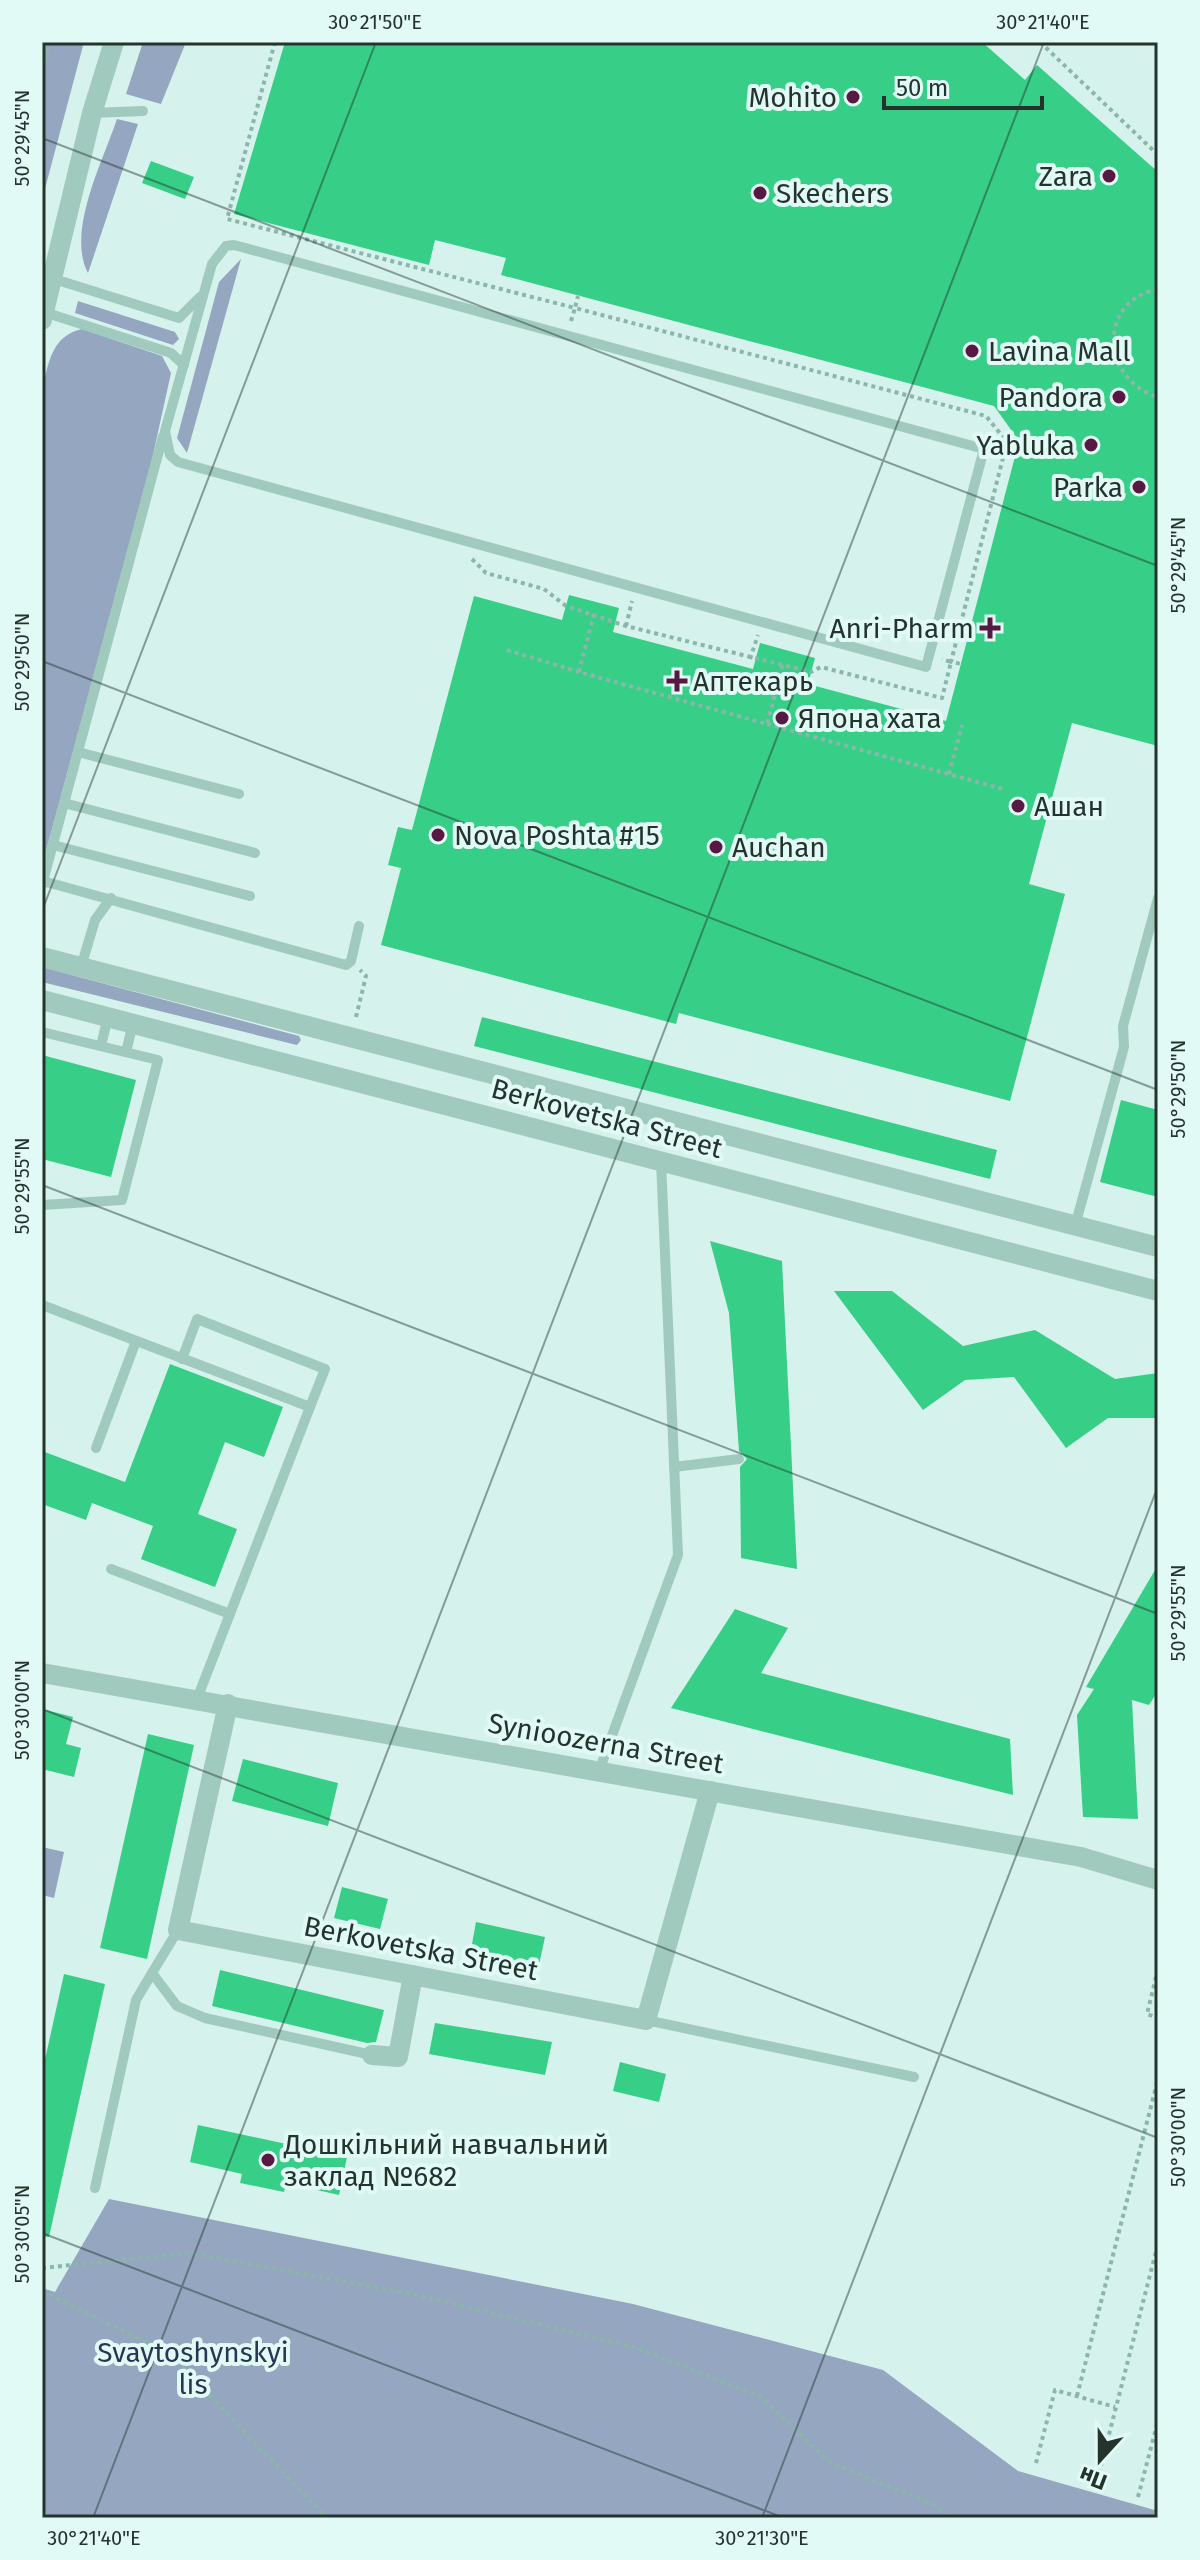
<svg xmlns="http://www.w3.org/2000/svg" width="1200" height="2560" viewBox="0 0 1200 2560" font-family="'Fira Sans',sans-serif">
<style>
.green{fill:#95a6c1}
.building{fill:#37ce87}
.lines{fill:none;stroke-linecap:round;stroke-linejoin:round}
.path{stroke:#8bb6aa;stroke-width:4;stroke-dasharray:4 4;stroke-linecap:butt}
.lane{stroke:#a1cabf;stroke-width:10}
.street{stroke:#a1cabf;stroke-width:20}
.ticks{fill:none;stroke:#24342d;stroke-width:2;stroke-opacity:0.45}
.poi-dot{fill:#571841;stroke:#e1faf5;stroke-width:3}
.labels{text-anchor:middle;stroke-width:8;stroke-linejoin:round;paint-order:stroke}
.poi-label{font-size:28px;fill:#24342d;stroke:#e1faf5;text-anchor:start}
.street-label{font-size:28px;fill:#24342d;stroke:#e1faf5}
.park-label{font-size:28px;fill:#273653;stroke:#e1faf5}
.neatline{fill:none;stroke:#24342d;stroke-width:3}
.ticks-label{font-size:20px;text-anchor:middle;fill:#24342d}
</style>
<rect width="100%" height="100%" fill="#d5f2ed"/>
<g class="green">
<path d="M42,42h42l-42,158z"/>
<path d="M143,42h43l-25,62 -35,-10z"/>
<path d="M117,119l21,5 -50,149c-22,-41 15,-112 29,-154z"/>
<path d="M241,259l-54,194 -10,-15 42,-156z"/>
<path d="M78,301l97,31 4,7 -6,6 -98,-32z"/>
<path d="M82,329l80,27 9,17 -20,91 -109,402v-477c7,-26 9,-53 40,-60z"/>
<path d="M42,967l257,69 2,4 -4,5 -255,-63z"/>
<path d="M42,1847l22,5 -10,46 -12,-3z"/>
<path d="M109,2199l524,105 250,66 135,101 140,40v7h-1116v-230l13,4z"/>
</g>
<g class="building">
<path d="M285,42h697l43,38 12,-15 121,107v574l-86,-23 -43,161 36,10 -55,207 -331,-88 -3,11 -295,-79 20,-77 -13,-3 10,-38 14,3 62,-234 88,24 7,-25 50,13 -6,24 140,37 7,-26 55,15 -7,26 138,37 73,-280 -25,-35 -493,-131 5,-17 -71,-18 -6,25 -195,-51z"/>
<path d="M151,161l43,16 -9,22 -43,-16z"/>
<path d="M482,1017l515,133 -7,29 -516,-133z"/>
<path d="M42,1055l94,25 -25,97 -69,-18z"/>
<path d="M1121,1100l37,10v87l-58,-15z"/>
<path d="M710,1241l72,20 15,308 -56,-11 -1,-91 7,-8 -8,-8 -10,-138z"/>
<path d="M834,1291h58l71,55 72,-16 80,49 43,-6v45h-50l-42,30 -52,-71 -49,3 -42,30z"/>
<path d="M170,1364l113,43 -19,50 -39,-15 -27,72 39,15 -22,58 -74,-28 12,-33 -61,-23 -6,17 -44,-16v-53l83,31z"/>
<path d="M1158,1565v126l-9,14 -17,-5 6,119 -55,-2 -6,-102 17,-26 -8,-2z"/>
<path d="M735,1609l53,19 -27,45 249,66 3,56 -342,-87z"/>
<path d="M42,1709l31,8 -7,27 15,4 -7,29 -32,-8z"/>
<path d="M148,1734l46,11 -47,214 -47,-11z"/>
<path d="M243,1759l95,24 -10,43 -96,-25z"/>
<path d="M342,1887l46,12 -8,30 -46,-11z"/>
<path d="M476,1922l69,15 -7,32 -68,-14z"/>
<path d="M220,1970l164,40 -8,32 -9,1 -155,-37z"/>
<path d="M64,1974l41,10 -56,253 -7,-1v-163z"/>
<path d="M435,2023l117,19 -7,33 -116,-21z"/>
<path d="M620,2062l46,12 -7,28 -46,-11z"/>
<path d="M198,2125l149,32 -8,38 -53,-12 -2,9 -44,-9 2,-9 -52,-12z"/>
</g>
<g class="lines">
<g class="path">
<path d="M275,42l-48,177 348,89 3,-12"/>
<path d="M1040,42l118,113"/>
<path d="M42,76l7,-34"/>
<path d="M1158,289c-61,12 -57,91 0,108"/>
<path d="M571,321l4,-13 411,108 21,26 -56,220 11,2"/>
<path d="M472,559l14,14 58,16 22,17 60,20 185,46 10,-5 121,31 9,-36 -9,-3"/>
<path d="M594,614l-15,58 188,52 16,-60"/>
<path d="M626,626l6,-25"/>
<path d="M507,650l72,22"/>
<path d="M750,659l8,-24"/>
<path d="M767,724l236,65"/>
<path d="M949,774l13,-49"/>
<path d="M356,1017l10,-41 -6,-6"/>
<path d="M1158,1969l-11,45 11,4"/>
<path d="M42,2268l148,-15 222,41 222,53 125,49 72,67 104,42 12,13"/>
<path d="M42,2291l128,63 157,164"/>
<path d="M1077,2396l81,-317"/>
<path d="M1036,2463l19,-73 60,17"/>
<path d="M1097,2481l61,-237"/>
<path d="M1138,2497l20,-76"/>
</g>
<g class="lane">
<path d="M92,113l51,-2"/>
<path d="M234,245l750,204 -58,218 -748,-205 -8,-7 -5,-24 47,-167 14,-18z"/>
<path d="M51,278l128,40 21,-21"/>
<path d="M44,312l127,41 13,12"/>
<path d="M78,752l161,42"/>
<path d="M64,803l191,50"/>
<path d="M53,845l197,51"/>
<path d="M43,881l303,84 5,-4 8,-35"/>
<path d="M42,885l121,-449"/>
<path d="M81,967l14,-47 16,-22"/>
<path d="M42,1032l116,28 -36,140 -80,5"/>
<path d="M101,1046l7,-30"/>
<path d="M126,1052l7,-29"/>
<path d="M1075,1226l49,-179 -1,-21 35,-128"/>
<path d="M42,1305l268,102 -113,292"/>
<path d="M182,1359l15,-40 128,50 -15,38"/>
<path d="M96,1448l40,-107"/>
<path d="M674,1467l65,-8"/>
<path d="M111,1569l119,45"/>
<path d="M599,1771l79,-216 -17,-394"/>
<path d="M178,1930l-26,43 25,33 28,12 167,37"/>
<path d="M646,2020l268,57"/>
<path d="M95,2188l41,-188 16,-27"/>
</g>
<g class="street">
<path d="M42,320l50,-207 22,-71"/>
<path d="M42,957l1116,290"/>
<path d="M42,1000l1116,291"/>
<path d="M42,1673l1039,184 77,23"/>
<path d="M228,1704l-50,226 468,90 64,-229"/>
<path d="M372,2055l26,2 15,-82"/>
</g>
</g>
<path class="ticks" d="M42,138l1116,428M42,661l1116,429M42,911l334,-869M42,1185l1116,429M42,1709l1116,429M42,2233l742,285M93,2518l951,-2476M762,2518l396,-1032"/>
<g class="poi-dot">
<circle cx="853" cy="97" r="8"/>
<circle cx="1109" cy="176" r="8"/>
<circle cx="760" cy="193" r="8"/>
<circle cx="972" cy="351" r="8"/>
<circle cx="1119" cy="397" r="8"/>
<circle cx="1091" cy="445" r="8"/>
<circle cx="1139" cy="487" r="8"/>
<path d="M986 616h8v8h8v8h-8v8h-8v-8h-8v-8h8z"/>
<path d="M673 669h8v8h8v8h-8v8h-8v-8h-8v-8h8z"/>
<circle cx="782" cy="718" r="8"/>
<circle cx="1018" cy="806" r="8"/>
<circle cx="438" cy="835" r="8"/>
<circle cx="716" cy="847" r="8"/>
<circle cx="268" cy="2160" r="8"/>
</g>
<g class="labels">
<g class="poi-label">
<text x="837" y="107" text-anchor="end">Mohito</text>
<text x="1093" y="186" text-anchor="end">Zara</text>
<text x="776" y="203">Skechers</text>
<text x="988" y="361">Lavina Mall</text>
<text x="1103" y="407" text-anchor="end">Pandora</text>
<text x="1075" y="455" text-anchor="end">Yabluka</text>
<text x="1123" y="497" text-anchor="end">Parka</text>
<text x="974" y="638" text-anchor="end">Anri-Pharm</text>
<text x="693" y="691">Аптекарь</text>
<text x="798" y="728">Япона хата</text>
<text x="1034" y="816">Ашан</text>
<text x="454" y="845">Nova Poshta #15</text>
<text x="732" y="857">Auchan</text>
<text x="284" y="2154">Дошкільний навчальний<tspan x="284" dy="32">заклад №682</tspan></text>
</g>
<g class="street-label">
<text transform="translate(607 1118) rotate(15)" y="10">Berkovetska Street</text>
<text transform="translate(606 1743) rotate(10)" y="10">Synioozerna Street</text>
<text transform="translate(421 1948) rotate(11)" y="10">Berkovetska Street</text>
</g>
<g class="park-label">
<text x="193" y="2362">Svaytoshynskyi<tspan x="193" dy="32">lis</tspan></text>
</g>
</g>
<rect width="1200" height="2560" fill="none" stroke="#e1faf5" stroke-width="88"/>
<g transform="translate(1100 2460) rotate(201)" stroke="#e1faf5" stroke-width="6" paint-order="stroke">
<path d="M0-6L14 30L0 20L-14 30Z" fill="#24342d"/>
<text y="-12" font-size="22" font-weight="bold" text-anchor="middle" fill="#24342d">Пн</text>
</g>
<path d="M884 96v12h158v-12" fill="none" stroke="#24342d" stroke-width="4"/>
<text x="896" y="96" font-size="24" fill="#24342d" stroke="#e1faf5" stroke-width="6" paint-order="stroke">50 m</text>
<rect x="44" y="44" width="1112" height="2472" class="neatline"/>
<g class="ticks-label">
<text x="375" y="29">30°21'50"E</text>
<text x="1043" y="29">30°21'40"E</text>
<text transform="translate(22 138) rotate(-90)" y="7">50°29'45"N</text>
<text transform="translate(1178 565) rotate(-90)" y="7">50°29'45"N</text>
<text transform="translate(22 662) rotate(-90)" y="7">50°29'50"N</text>
<text transform="translate(1178 1089) rotate(-90)" y="7">50°29'50"N</text>
<text transform="translate(22 1186) rotate(-90)" y="7">50°29'55"N</text>
<text transform="translate(1178 1613) rotate(-90)" y="7">50°29'55"N</text>
<text transform="translate(22 1710) rotate(-90)" y="7">50°30'00"N</text>
<text transform="translate(1178 2137) rotate(-90)" y="7">50°30'00"N</text>
<text transform="translate(22 2234) rotate(-90)" y="7">50°30'05"N</text>
<text x="94" y="2545">30°21'40"E</text>
<text x="762" y="2545">30°21'30"E</text>
</g>
</svg>
